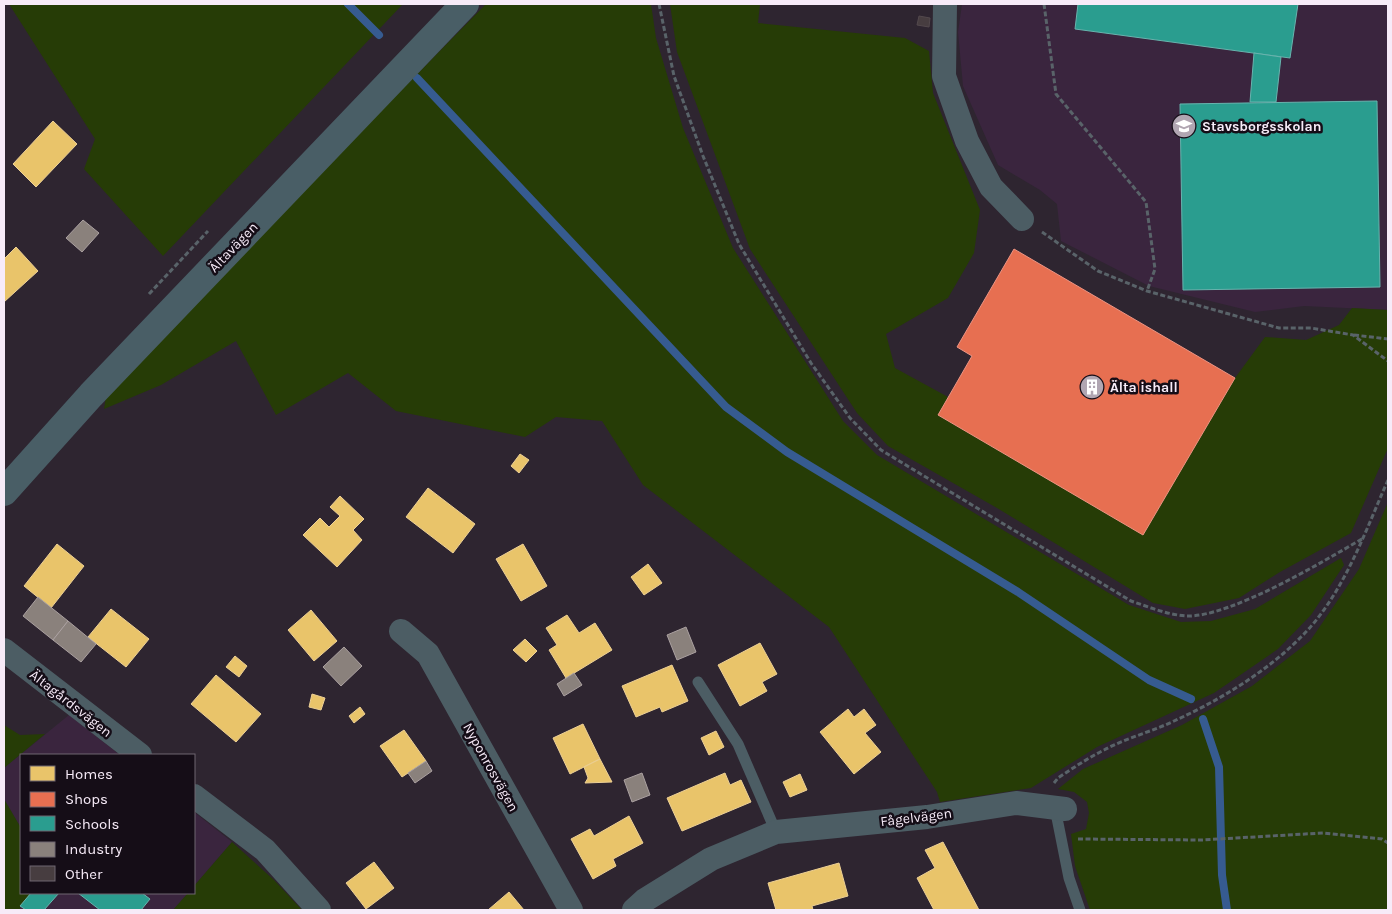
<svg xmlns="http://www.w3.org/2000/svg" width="1392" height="914" viewBox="0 0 1392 914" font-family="Karla,sans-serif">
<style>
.built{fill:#3a253e}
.green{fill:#263c06}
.homes{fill:#e9c46a;stroke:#edd095}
.shops{fill:#e76f51;stroke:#ec9483}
.schools{fill:#2a9d8f;stroke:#68b4ae}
.industry{fill:#8a817c;stroke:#aba1a1}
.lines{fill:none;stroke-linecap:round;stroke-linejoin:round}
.stream{stroke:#365b90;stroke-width:8}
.building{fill:#473d40;stroke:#53494d}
.path{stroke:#596369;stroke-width:3;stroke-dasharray:5 2.5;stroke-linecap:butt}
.lane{stroke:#4c5d64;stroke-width:11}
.street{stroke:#4c5d64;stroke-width:24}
.secondary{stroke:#495e66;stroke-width:28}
.labels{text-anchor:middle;stroke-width:5;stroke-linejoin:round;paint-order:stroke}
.poi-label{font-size:14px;font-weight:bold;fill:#f7ebf8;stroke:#150d17;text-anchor:start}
.street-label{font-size:14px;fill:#f7ebf8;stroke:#150d17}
</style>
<rect width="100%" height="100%" fill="#2e2530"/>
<g class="built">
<path d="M962,4h426v306l-84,-4 -49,6 -106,-26 -88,-45 -4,-37 -17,-14 -42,-25 -35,-79 -5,-54z"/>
<path d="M69,715l51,40h-99v73l-17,-29v-31z"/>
<path d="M194,812l38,30 -38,44z"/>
<path d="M31,893h157l-15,17h-153v-4z"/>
</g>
<g class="green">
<path d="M9,4h394l-240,252 -79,-87 11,-30z"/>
<path d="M486,4h165l5,34 27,90 50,120 110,173 34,34 252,150 52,17 30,-1 44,-12 86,-51 3,7 -33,50 -33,34 -64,44 -117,54 -66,41 -91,14 -3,-10 -108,-165 -186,-142 -41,-64 -46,-4 -31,20 -129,-26 -48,-38 -72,42 -40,-74 -75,44 -57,24 3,-19z"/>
<path d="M670,4h90l-2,19 147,15 24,13 4,42 47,117 -6,43 -26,45 -62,36 9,34 53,29 -10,18 205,119 92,-156 30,-41 41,3 33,-15 13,-17 36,2v138l-37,85 -71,39 -41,26 -54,11 -32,-6 -156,-95 -109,-62 -31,-33 -107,-164 -73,-197z"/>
<path d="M1388,502v408h-298l-15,-44 -4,-32 15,-5 3,-16 -2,-11 -13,-10 -16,-3 25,-20 99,-44 70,-39 58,-45 49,-72z"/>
<path d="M4,725l16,10 25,-1 -41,34z"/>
<path d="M4,799l17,29v65h10l-11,13v4h-16z"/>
<path d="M232,842l42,38 28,30h-129l15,-17h6v-7z"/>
</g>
<g class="homes">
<path d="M53,121l24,23 -41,43 -23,-23z"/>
<path d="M16,247l22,24 -34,31v-43z"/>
<path d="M520,454l9,6 -10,13 -8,-7z"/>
<path d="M428,488l47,36 -22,29 -47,-36z"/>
<path d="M340,496l24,23 -11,11 9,10 -25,27 -34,-32 17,-17 9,9 11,-11 -10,-9z"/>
<path d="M57,544l27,22 -33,42 -27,-22z"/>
<path d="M523,544l24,42 -26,15 -25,-42z"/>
<path d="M648,564l14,19 -18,12 -13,-18z"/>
<path d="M111,609l38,30 -23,28 -38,-30z"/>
<path d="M311,610l26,31 -23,20 -26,-31z"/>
<path d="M567,615l12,18 16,-10 17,27 -46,28 -17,-28 8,-5 -11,-17z"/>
<path d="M525,639l12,12 -11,11 -13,-12z"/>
<path d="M760,643l17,31 -15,8 5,9 -27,15 -22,-41z"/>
<path d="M235,656l12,10 -8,11 -13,-10z"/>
<path d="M672,665l16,36 -26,11 -2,-5 -24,10 -14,-31z"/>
<path d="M216,675l45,39 -25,28 -45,-38z"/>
<path d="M312,694l13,4 -4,12 -12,-3z"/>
<path d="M360,707l5,7 -11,9 -5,-7z"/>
<path d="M848,709l6,8 10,-8 12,16 -11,8 16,19 -27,22 -34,-42z"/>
<path d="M583,724l17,35 -30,15 -17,-36z"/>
<path d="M404,730l22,31 -24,16 -22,-31z"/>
<path d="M716,731l8,16 -15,8 -8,-17z"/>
<path d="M600,759l12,23 -27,1 3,-5 -4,-11z"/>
<path d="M725,773l5,12 11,-5 10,22 -69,29 -15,-33z"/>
<path d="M800,774l7,16 -17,7 -7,-15z"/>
<path d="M629,816l14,27 -30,16 3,7 -23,13 -22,-40 19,-10 4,7z"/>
<path d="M943,842l36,68h-45l-17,-32 18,-10 -10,-18z"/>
<path d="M374,862l20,26 -28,21 -20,-26z"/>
<path d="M839,863l9,33 -36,10 1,4h-37l-8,-27z"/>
<path d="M509,892l15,18h-36z"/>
</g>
<path class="shops" d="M1014,249l221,129 -92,157 -205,-120 34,-59 -15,-9z"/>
<g class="schools">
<path d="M1078,4h220l-8,54 -215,-29z"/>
<path d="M1254,53l27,4 -5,45h-26z"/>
<path d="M1377,101l3,186 -197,3 -3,-186z"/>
<path d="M31,893h28l-15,17h-18l-6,-4z"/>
<path d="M78,893h64l8,6 -9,11h-41z"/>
</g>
<g class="industry">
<path d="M83,220l16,13 -17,19 -16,-14z"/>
<path d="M38,597l30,24 -15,19 -30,-24z"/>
<path d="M68,621l28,23 -15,18 -28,-22z"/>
<path d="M686,627l10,25 -19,8 -10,-25z"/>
<path d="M344,647l18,19 -21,20 -18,-19z"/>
<path d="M574,673l8,12 -18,11 -7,-12z"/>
<path d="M426,761l6,10 -17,12 -7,-10z"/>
<path d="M642,773l8,22 -18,7 -8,-22z"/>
</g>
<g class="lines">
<g class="stream">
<path d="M348,4l31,31"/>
<path d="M417,78l309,329 61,45 231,140 131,88 42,19"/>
<path d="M1203,719l16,48 3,108 5,35"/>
</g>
</g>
<path class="building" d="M919,16l11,2 -1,9 -12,-2z"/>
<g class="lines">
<g class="path">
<path d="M659,4l15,72 29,80 36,88 72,119 39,55 31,32 250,151c18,6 37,14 56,15 44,1 135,-54 175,-77"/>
<path d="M1044,4l12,90 90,108 9,67 -8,22"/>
<path d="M1042,232l56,39 49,20 132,37h32l42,7 35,26"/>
<path d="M149,294l59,-63"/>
<path d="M1354,335l34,4"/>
<path d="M1054,783l4,-5c15,-10 30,-20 46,-28 22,-12 47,-18 70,-29 44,-20 91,-48 126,-83 43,-42 64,-104 88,-158"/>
<path d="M1078,839l123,1 122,-7 59,6 6,4"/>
</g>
<g class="lane">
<path d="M698,682l40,62 38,88"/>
<path d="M1055,808l14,70 11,32"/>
</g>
<g class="street">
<path d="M945,4l-1,72 23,65 24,46 31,32"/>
<path d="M401,631l27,23 143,256"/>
<path d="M4,650l136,105"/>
<path d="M194,796l71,54 54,60"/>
<path d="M634,910l11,-10 66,-41 65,-27 151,-15 89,-14 49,6"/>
</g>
<path class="secondary" d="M4,492l87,-97 374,-391"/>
</g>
<defs>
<g id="school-disc" transform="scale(1.25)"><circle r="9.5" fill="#b1a6b2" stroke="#150d17"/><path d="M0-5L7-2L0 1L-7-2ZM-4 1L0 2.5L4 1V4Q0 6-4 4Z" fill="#fff"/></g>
<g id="building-disc" transform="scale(1.25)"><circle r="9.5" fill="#b1a6b2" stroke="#150d17"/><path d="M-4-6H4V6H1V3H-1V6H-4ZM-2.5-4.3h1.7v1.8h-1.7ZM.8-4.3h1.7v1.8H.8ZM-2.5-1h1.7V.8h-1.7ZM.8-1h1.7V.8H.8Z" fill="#fff"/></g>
</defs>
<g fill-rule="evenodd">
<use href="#school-disc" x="1184" y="126"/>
<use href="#building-disc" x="1092" y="387"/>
</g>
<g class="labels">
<g class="poi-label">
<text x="1202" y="131">Stavsborgsskolan</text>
<text x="1110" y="392">Älta ishall</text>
</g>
<g class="street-label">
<text transform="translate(233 247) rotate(-46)" y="5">Ältavägen</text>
<text transform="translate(71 703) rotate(38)" y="5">Ältagårdsvägen</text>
<text transform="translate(491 767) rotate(61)" y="5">Nyponrosvägen</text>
<text transform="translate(916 817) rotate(-7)" y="5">Fågelvägen</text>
</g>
</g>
<rect width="1392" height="914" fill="none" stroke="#f7ebf8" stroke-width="10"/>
<rect x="20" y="754" width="175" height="140" fill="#150d17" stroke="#6f6671"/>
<rect x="30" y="766" width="25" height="15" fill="#e9c46a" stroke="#6f6671"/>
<text x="65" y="779" font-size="15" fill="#f7ebf8">Homes</text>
<rect x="30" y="792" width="25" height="15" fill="#e76f51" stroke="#6f6671"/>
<text x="65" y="804" font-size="15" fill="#f7ebf8">Shops</text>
<rect x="30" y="816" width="25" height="15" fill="#2a9d8f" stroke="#6f6671"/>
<text x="65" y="829" font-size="15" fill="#f7ebf8">Schools</text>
<rect x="30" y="842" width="25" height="15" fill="#8a817c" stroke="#6f6671"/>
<text x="65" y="854" font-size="15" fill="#f7ebf8">Industry</text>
<rect x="30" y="866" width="25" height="15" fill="#473d40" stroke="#6f6671"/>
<text x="65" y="879" font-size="15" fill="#f7ebf8">Other</text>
</svg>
